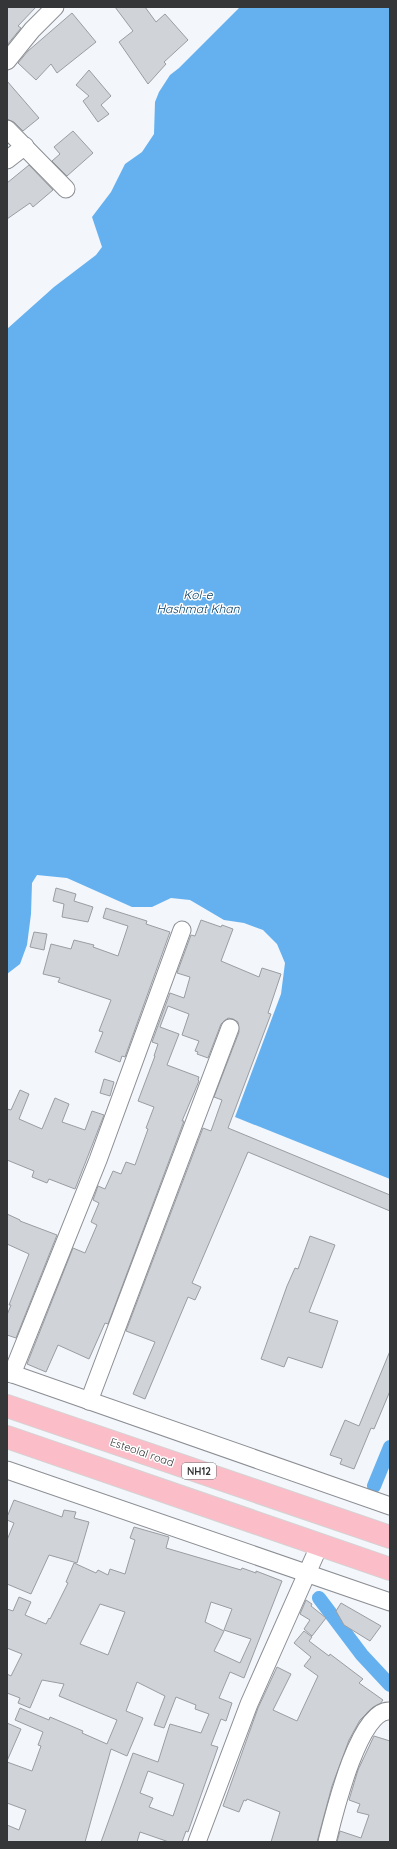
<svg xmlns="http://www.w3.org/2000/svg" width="397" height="1849" viewBox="0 0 397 1849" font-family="Quicksand,sans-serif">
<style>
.water{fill:#65b1ef}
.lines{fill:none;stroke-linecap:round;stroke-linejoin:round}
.canal{stroke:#65b1ef;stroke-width:14}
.building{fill:#d0d3d8;stroke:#9a9da2;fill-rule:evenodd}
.minor-casing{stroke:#8b8e93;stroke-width:19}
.highway-casing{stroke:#d3d3d3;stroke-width:24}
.minor{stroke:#fff;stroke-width:17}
.highway{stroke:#fbbec8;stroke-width:22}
.labels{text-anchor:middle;stroke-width:3;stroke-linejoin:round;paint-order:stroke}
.shield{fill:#fff;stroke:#727274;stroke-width:1}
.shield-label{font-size:10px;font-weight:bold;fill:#353638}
.street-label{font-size:11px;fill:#353638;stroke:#fff}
.water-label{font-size:12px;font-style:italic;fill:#003c64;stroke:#fff}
</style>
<rect width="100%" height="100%" fill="#f3f6fb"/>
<path class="water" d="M240,7h150v1172l-155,-62 46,-123 4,-31 -8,-19 -14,-14 -19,-7 -20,-3 -34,-20 -19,-2 -19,9h-20l-65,-29 -30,-3 -5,8 -1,31 -4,31 -7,19 -13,10v-645l47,-42 42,-32 6,-8 -10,-30 19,-25 14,-28 17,-12 12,-18 1,-32 4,-10 11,-17 9,-7z"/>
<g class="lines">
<g class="canal">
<path d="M374,1486l16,-39"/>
<path d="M319,1598l43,57 28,30"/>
</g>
</g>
<g class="building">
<path d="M7,7h29l-18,19 3,2 -14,17z"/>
<path d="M115,7h30l11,15 9,-8 23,26 -24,22 2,2 -18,20 -29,-42 14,-11z"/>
<path d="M72,13l24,29 -39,31 -6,-9 -15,16 -18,-17 10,-12z"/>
<path d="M89,70l22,26 -10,9 8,9 -11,8 -15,-21 6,-5 -13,-11z"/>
<path d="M7,81l32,37 -16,13 -9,-9 -7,-3z"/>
<path d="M73,131l20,22 -26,23 -15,-15 8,-7 -6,-7z"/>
<path d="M29,165l24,25 -20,17 -3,-4 -23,16v-36z"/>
<path d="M56,888l20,6 -2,7 19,6 -5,15 -26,-5 2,-13 -11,-3z"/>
<path d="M106,908l41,13 -1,3 24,8 -45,125 -3,-1 -2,6 -25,-10 8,-20 -4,-1 12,-31 -53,-18 2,-4 -17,-4 8,-30 20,5 3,-9 20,5 -1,2 25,9 10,-30 -25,-8z"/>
<path d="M201,920l20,7 1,-2 11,4 -12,32 38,16 3,-9 19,6 -13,39 3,1 -43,114 162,67v16l-142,-59 -56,131 9,4 -6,13 -7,-3 -43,102 -12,-5 22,-52 -29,-11 77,-203 8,3 11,-31 -8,-3 25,-65 -1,-10 -5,-3 -5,-1 -7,6 -13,34 -11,-4 1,-2 -3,-1 4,-10 -17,-6 7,-21 -21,-8 -8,21 19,7 -12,31 32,12 -1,3 1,1 -17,40h2l-76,203 -3,-1 -16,36 -31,-14 -12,27 -19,-8 46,-116 12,5 12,-28 -6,-3 8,-19 -6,-3 5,-14 7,3 8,-18 8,3 5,-12 9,3 13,-36 -2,-1 8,-21 -16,-6 17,-45h-1l4,-12 -6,-2 18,-49 14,5 6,-21 -13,-4 14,-38 4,1z"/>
<path d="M34,932l13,2 -3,16 -14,-3z"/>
<path d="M104,1079l10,3 -4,14 -10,-3z"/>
<path d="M20,1090l9,4 -10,25 23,10 13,-31 14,6 -7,18 23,8 7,-19 12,4 -29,74 -26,-10 -2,4 -15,-6 2,-6 -27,-11v-51l4,1z"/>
<path d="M7,1214l13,6v1l37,14 -41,103 -9,-3v-20l4,-10h-2l20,-51 -22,-10z"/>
<path d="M310,1236l25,9 -26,67 29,9 -16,47 -34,-11 -4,10 -23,-8 26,-73 8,-18 3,1z"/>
<path d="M390,1351v40l-16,38 -3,-1 -17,41 -14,-5 2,-5 -12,-4 15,-35 14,6z"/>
<path d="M14,1500l48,17 2,-7 12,2 -2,6 15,4 -12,41 -28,-8 -18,39 -24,-10v-44l7,-17 -7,-3v-3z"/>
<path d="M134,1527l35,10 -3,11 75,22 1,-2 14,5v-2l26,10 -38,97 -14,-6 -11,26 13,5 -6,18 -5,-2 -10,26 7,2 -30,85 -2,-1 -4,11h-13l-29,-10 -3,10h-36l32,-89 25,9 12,-38 31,9 8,-19 -14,-5 1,-4 -20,-8 -12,31 -10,-3 11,-29 -28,-14 -11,29 17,7 -16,38 -16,-7 -26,93h-78v-17l12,5 7,-20 -19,-7v-41l25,9 9,-25 -3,-1 5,-13 -28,-12 5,-12 29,12 1,-3 33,14 -1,2 25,11 10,-24 -58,-24 5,-12 -22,-4 -12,28 -12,-5 2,-5 -13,-5v-19l4,2 11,-22 -15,-6v-39l6,2 6,-14 12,5 -6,13 21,9 3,-6 1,1 18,-36 -2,-1 8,-19 22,10 2,-3 10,5 2,-6 15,5 10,-34 -5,-2zM211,1602l21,7 -8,21 27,9 -11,24 -26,-12 10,-20 -19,-9zM100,1604l25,8 -17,43 -28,-11zM148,1771l36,13 -11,32 -24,-9 4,-9 -13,-5z"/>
<path d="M306,1600l6,4 -1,2 15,12 -14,18 -8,-7 6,-9 -10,-6z"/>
<path d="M341,1603l40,23 -11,15 -26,-16 -8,-14z"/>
<path d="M304,1631l8,6 -3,4 20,15 1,-2 33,25 -4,4 24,17 -3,4 -8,4 -12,12 -11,20 -17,46 -15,56h-46l9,-30 -33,-13 -1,2 -2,-1 -5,12 -16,-6 35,-98 19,-41 14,7 -18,36 24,11 21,-45 -14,-10 7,-9 -17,-14z"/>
<path d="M7,1723l14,6 -14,32z"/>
<path d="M374,1736l16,5v101h-53l3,-11 21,7 8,-23 -12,-3 3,-8 -11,-4 9,-30z"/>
</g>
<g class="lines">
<g class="minor-casing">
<g id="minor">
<path d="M7,61l25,-31 23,-23"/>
<path d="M7,129l59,60"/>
<path d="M7,160l18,-14"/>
<path d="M7,1372l383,134"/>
<path d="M12,1374l86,-214 84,-230"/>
<path d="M89,1401l141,-373"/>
<path d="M7,1470l383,132"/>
<path d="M197,1842l52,-138 71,-160"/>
<path d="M327,1842c6,-24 32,-135 63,-131"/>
</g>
</g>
<g class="highway-casing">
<g id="highway">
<path d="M7,1406l383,131"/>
<path d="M7,1437l383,132"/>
</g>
</g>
<use href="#minor" class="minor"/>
<use href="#highway" class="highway"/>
</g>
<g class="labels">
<rect class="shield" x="182" y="1463" width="34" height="16" rx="3"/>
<g class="shield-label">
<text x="199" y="1475">NH12</text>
</g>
<g class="street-label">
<text transform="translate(142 1452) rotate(19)" y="4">Esteolal road</text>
</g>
<g class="water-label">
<text x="198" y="599">Kol-e<tspan x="198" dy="14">Hashmat Khan</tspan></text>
</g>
</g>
<rect width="397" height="1849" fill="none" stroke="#353638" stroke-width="16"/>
</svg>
